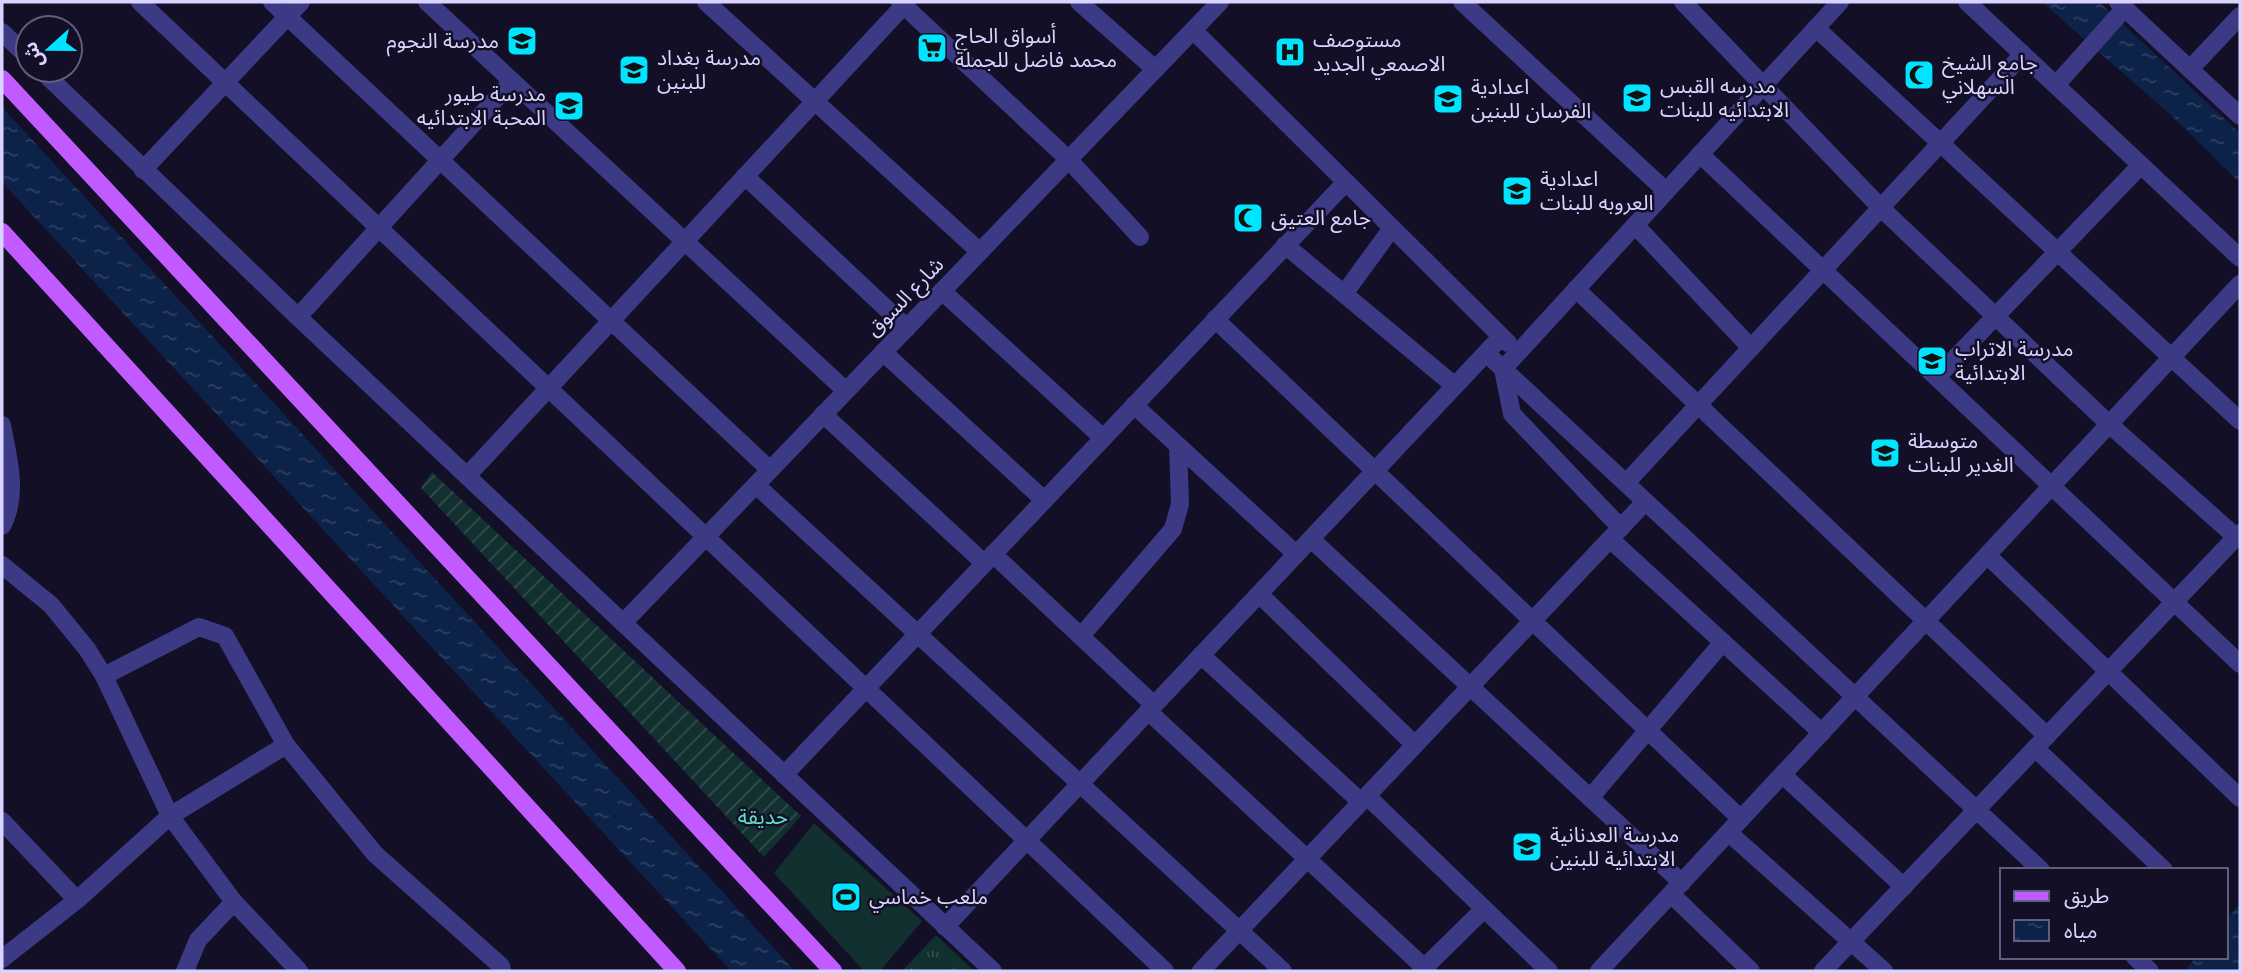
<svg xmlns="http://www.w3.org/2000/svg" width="2242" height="973" viewBox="0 0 2242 973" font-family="Raleway,'Noto Sans Arabic',sans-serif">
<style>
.grass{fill:url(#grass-tufts)}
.garden{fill:url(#garden-furrows)}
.pitch{fill:#12302f}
.water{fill:url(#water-ripples)}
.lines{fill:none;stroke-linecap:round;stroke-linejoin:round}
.minor{stroke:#3d3a85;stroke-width:18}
.major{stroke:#c25bff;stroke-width:18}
.labels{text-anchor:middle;stroke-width:5;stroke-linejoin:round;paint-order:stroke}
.poi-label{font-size:21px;fill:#d9d4ff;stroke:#130f26;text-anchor:start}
.street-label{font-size:21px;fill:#d9d4ff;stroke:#130f26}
.park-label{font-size:21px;fill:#5fe0c0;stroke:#130f26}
</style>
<defs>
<pattern id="grass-tufts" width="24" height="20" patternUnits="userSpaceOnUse" patternTransform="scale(1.75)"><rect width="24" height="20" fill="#12302f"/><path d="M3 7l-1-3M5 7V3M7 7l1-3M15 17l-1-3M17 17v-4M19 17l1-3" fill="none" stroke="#344d4e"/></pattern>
<pattern id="garden-furrows" width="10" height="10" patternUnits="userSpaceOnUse" patternTransform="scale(1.75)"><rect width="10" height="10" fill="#12302f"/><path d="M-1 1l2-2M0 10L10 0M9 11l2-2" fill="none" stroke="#344d4e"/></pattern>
<pattern id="water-ripples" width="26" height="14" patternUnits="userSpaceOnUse" patternTransform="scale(1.75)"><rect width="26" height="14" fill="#0c2248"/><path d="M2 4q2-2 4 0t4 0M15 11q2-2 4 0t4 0" fill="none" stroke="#2f4163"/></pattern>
</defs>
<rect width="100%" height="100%" fill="#130f26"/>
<path class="grass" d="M936,935l38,36h-72z"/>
<path class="garden" d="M432,472l369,344 -37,41 -343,-369z"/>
<path class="pitch" d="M814,823l108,98 -42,50h-16l-90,-98z"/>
<g class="water">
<path d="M2042,2h57l141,131v50l-68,-67z"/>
<path d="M2,107l793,864h-64l-729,-789z"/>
<path d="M2240,903v68h-55l11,-14h30v-37z"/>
</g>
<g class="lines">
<g class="minor">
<path d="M140,2l1025,969"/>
<path d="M272,2l498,468"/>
<path d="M427,2l419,389"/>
<path d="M706,2l274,250"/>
<path d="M900,2l168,157 72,78"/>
<path d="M1079,2l76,67"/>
<path d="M1462,2l204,189"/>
<path d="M1683,2l198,206 228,216 127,113"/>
<path d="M1967,2l273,256"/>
<path d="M2118,2l122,114"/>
<path d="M1816,28l424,393"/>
<path d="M1193,30l315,313"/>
<path d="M2,32l26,25"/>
<path d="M2190,69l50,-53"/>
<path d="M41,70l257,247 695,654"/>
<path d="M2056,85l69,-77"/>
<path d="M1700,154l540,510"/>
<path d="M143,170l158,-168"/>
<path d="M745,176l162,152"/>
<path d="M1635,225l116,123"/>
<path d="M1285,245l170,141"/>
<path d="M1576,289l471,447"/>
<path d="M942,291l161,147"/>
<path d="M1344,294l48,-66"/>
<path d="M298,317l214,-236"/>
<path d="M1215,319l526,500"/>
<path d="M883,352l161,148"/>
<path d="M1486,353l555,517"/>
<path d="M1937,377l204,-212"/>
<path d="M1134,405l162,149"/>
<path d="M823,414l161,149"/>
<path d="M2,425c6,33 17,69 0,101"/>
<path d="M467,476l440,-474"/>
<path d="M1626,483l397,-429"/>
<path d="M756,485l527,486"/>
<path d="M1621,528l-109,-114 -9,-45 337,-367"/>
<path d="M1311,539l371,344"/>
<path d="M1610,539l212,194"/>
<path d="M993,554l161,151"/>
<path d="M1987,555l253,243"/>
<path d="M2,565l49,40 36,44 17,27 66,140 64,86 65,69"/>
<path d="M1259,594l156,151"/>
<path d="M623,623l597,-621"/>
<path d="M1081,636l92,-107 7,-25 -2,-58"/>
<path d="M1201,655l160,147"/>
<path d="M104,676l95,-49 26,9 61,109 89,109 126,112 1,5"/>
<path d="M1148,711l280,260"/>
<path d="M2035,748l129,122"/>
<path d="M784,775l562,-593"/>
<path d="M1783,775l121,112"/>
<path d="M1367,796l182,175"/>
<path d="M1590,798l133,-156"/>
<path d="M2,821l75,79"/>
<path d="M1729,833l155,138"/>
<path d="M1672,895l79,76"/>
<path d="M945,927l556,-590"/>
<path d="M2135,957l15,14"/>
<path d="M2,959l75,-59 93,-84 116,-71"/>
<path d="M185,971l13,-31 36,-38"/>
<path d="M1201,971l444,-469"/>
<path d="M1421,971l62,-61"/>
<path d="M1599,971l641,-687"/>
<path d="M1823,971l417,-438"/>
</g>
<g class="major">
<path d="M2,79l831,892"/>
<path d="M2,232l675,739"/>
</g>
</g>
<defs>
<g id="school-square" transform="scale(1.575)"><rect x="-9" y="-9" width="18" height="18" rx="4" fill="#00e5ff" stroke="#130f26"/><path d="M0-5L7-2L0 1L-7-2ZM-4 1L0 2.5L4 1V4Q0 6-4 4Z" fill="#111"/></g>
<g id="supermarket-square" transform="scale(1.575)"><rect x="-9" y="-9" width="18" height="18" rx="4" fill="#00e5ff" stroke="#130f26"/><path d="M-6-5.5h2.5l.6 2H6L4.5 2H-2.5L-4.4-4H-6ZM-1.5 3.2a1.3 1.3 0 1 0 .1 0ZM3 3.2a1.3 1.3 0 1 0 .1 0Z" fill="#111"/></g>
<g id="hospital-square" transform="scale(1.575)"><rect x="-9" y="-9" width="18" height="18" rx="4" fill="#00e5ff" stroke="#130f26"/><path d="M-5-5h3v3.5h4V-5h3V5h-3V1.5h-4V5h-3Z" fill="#111"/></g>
<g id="mosque-square" transform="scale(1.575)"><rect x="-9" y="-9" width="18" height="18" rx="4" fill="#00e5ff" stroke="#130f26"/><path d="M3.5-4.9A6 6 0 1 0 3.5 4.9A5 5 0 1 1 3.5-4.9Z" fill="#111"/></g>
<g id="stadium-square" transform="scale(1.575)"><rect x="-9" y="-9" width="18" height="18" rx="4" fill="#00e5ff" stroke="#130f26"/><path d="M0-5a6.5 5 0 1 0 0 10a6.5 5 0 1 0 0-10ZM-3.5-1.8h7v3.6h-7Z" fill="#111"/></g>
</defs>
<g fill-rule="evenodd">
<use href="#school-square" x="522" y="41"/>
<use href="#supermarket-square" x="932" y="48"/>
<use href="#hospital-square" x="1290" y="52"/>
<use href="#school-square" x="634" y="70"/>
<use href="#mosque-square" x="1919" y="75"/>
<use href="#school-square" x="1637" y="98"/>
<use href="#school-square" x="1448" y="99"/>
<use href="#school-square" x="569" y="106"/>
<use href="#school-square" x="1517" y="191"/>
<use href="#mosque-square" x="1248" y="218"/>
<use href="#school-square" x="1932" y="361"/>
<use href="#school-square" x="1885" y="453"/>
<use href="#school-square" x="1527" y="847"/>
<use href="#stadium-square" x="846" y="897"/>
</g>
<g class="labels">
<g class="poi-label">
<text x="955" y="43">أسواق الحاج<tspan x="955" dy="24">محمد فاضل للجملة</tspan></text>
<text x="1313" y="47">مستوصف<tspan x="1313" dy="24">الاصمعي الجديد</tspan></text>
<text x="499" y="48" text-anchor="end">مدرسة النجوم</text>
<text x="657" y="65">مدرسة بغداد<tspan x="657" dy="24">للبنين</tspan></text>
<text x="1942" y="70">جامع الشيخ<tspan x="1942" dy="24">السهلاني</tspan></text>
<text x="1660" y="93">مدرسه القبس<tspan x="1660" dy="24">الابتدائيه للبنات</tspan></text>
<text x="1471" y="94">اعدادية<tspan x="1471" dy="24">الفرسان للبنين</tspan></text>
<text x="546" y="101" text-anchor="end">مدرسة طيور<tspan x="546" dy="24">المحبة الابتدائيه</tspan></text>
<text x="1540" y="186">اعدادية<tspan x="1540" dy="24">العروبه للبنات</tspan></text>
<text x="1271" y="225">جامع العتيق</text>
<text x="1955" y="356">مدرسة الاتراب<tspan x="1955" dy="24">الابتدائية</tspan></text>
<text x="1908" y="448">متوسطة<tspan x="1908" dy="24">الغدير للبنات</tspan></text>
<text x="1550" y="842">مدرسة العدنانية<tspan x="1550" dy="24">الابتدائية للبنين</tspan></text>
<text x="869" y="904">ملعب خماسي</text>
</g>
<g class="street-label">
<text transform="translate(905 297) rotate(-46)" y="7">شارع السوق</text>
</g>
<g class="park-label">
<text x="763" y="824">حديقة</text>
</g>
</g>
<rect width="2242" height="973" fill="none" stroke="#d9d4ff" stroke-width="7"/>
<rect x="2000" y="868" width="228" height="91" fill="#130f26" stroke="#625e7d" stroke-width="2"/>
<rect x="2014" y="891" width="35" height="10" fill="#c25bff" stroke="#625e7d" stroke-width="2"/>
<text x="2064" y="903" font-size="21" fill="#d9d4ff">طريق</text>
<rect x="2014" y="920" width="35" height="21" fill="url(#water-ripples)" stroke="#625e7d" stroke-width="2"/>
<text x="2064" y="938" font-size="21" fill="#d9d4ff">مياه</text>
<g transform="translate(49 49) rotate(249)"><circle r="33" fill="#130f26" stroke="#625e7d" stroke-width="2"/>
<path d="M0-5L12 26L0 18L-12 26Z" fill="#00e5ff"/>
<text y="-10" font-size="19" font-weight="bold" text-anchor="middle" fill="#d9d4ff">ش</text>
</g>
</svg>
